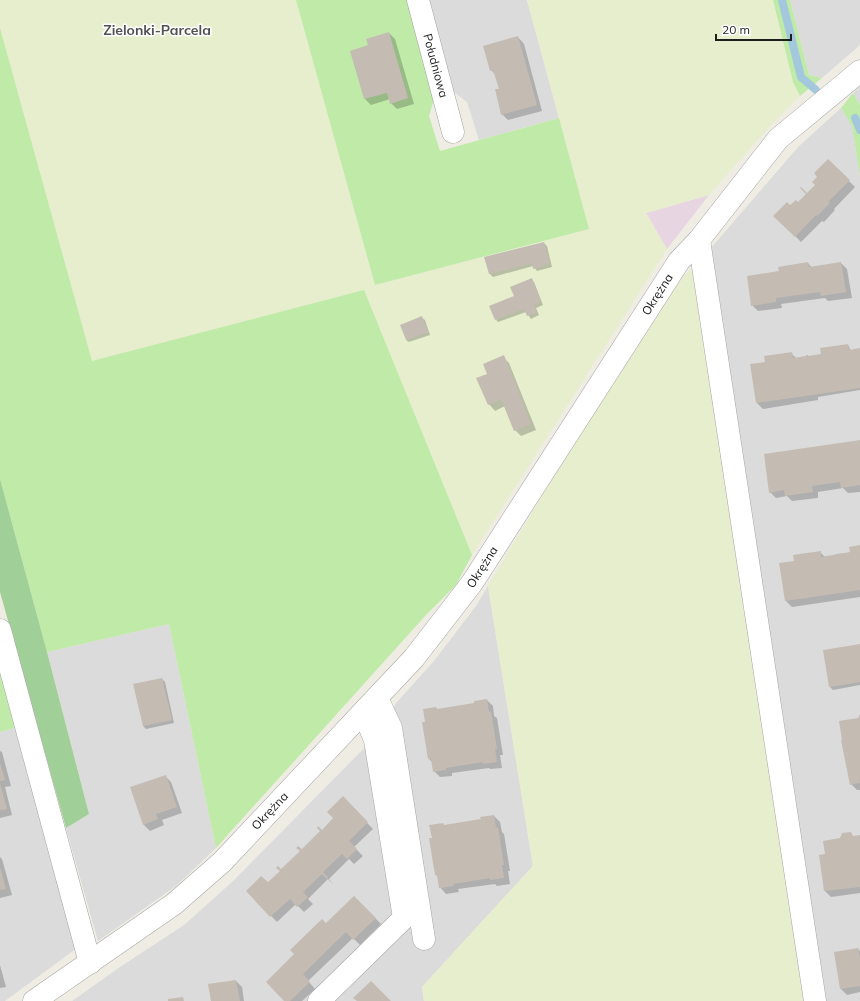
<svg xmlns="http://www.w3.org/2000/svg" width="860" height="1001" viewBox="0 0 860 1001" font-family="Mulish,sans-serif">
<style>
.residential{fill:#dcdbdb}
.industrial{fill:#e8d5e2}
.farmland{fill:#e7eece}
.grass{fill:#bfeaa8}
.forest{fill:#a0cf97}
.shadow{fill:#0003}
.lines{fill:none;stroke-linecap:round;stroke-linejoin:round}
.stream{stroke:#a3c8dd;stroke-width:8}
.building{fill:#c4bcb3}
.minor-casing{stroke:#a5a5a5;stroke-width:23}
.minor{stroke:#fff;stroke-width:22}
.labels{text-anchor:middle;stroke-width:3;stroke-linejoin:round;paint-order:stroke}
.street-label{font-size:12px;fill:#1e1e1e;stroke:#fff}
.quarter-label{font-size:14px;font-weight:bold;fill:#515151;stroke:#fff}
</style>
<rect width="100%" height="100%" fill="#efede3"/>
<g class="residential">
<path d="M427,0h100l32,118 -80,22 -12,-38 -16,-12z"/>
<path d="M790,0h70v45l-38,33 -13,-3z"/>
<path d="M860,87v18l-7,-12z"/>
<path d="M841,108l11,17 8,52v824h-39l-111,-752 89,-103z"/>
<path d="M488,586l45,280 -111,121 2,14h-352l48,-34 64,-42 48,-43 149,-151 15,-28 38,-42 42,-55z"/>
<path d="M169,624l47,224 -40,38 -78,55 -32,-113 23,-14 -42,-162z"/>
<path d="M18,727l59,221 -72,53h-5v-269z"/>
</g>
<path class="industrial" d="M709,195l-42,54 -21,-36z"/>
<g class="farmland">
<path d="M0,0h296l79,285 214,-56 -62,-229h246l20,82 7,14 -30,30 -61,69 -63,18 21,36 -195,306 -108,-264 -272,71 -92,-334z"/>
<path d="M695,267l110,734h-381l-2,-14 111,-121 -45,-280 111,-185 86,-127z"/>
</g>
<g class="grass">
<path d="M296,0h113l26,96 -6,20 11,35 119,-33 30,111 -214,56z"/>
<path d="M773,0h17l19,75 13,3 -22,18 -7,-14z"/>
<path d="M0,28l92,333 272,-71 108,265 -16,30 -30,30 -210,233 -47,-224 -122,28 -47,-173z"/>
<path d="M853,93l7,12v72l-8,-51 -11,-18z"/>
<path d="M0,664l18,63 -18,5z"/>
</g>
<path class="forest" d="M0,479l47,173 42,162 -23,14 -66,-236z"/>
<g class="shadow">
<path d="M389,33l6,6 19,65 -17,5 -6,-6 -1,-4 -19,6 -6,-6 -14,-48 19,-5z"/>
<path d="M518,37l6,7 18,67 -34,9 -6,-6 -2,-25 -4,-14 -5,-5z"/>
<path d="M828,161l27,26 -21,22 1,1 -11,12 -2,-1 -21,21 -26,-26 15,-10 8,-3 18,-18z"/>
<path d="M544,243l3,3 5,21 -15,4 -4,-5 -40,11 -3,-3 -5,-16z"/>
<path d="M808,263l4,5 29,-5 6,6 5,29 -24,3 -3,-3 -44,6 1,4 -24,3 -6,-6 28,-33z"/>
<path d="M531,279l3,3 9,23 -7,3 3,7 -8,4 -5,-7 -28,10 -2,-2z"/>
<path d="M422,318l3,2 5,15 -21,7 -3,-2z"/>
<path d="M848,345l3,6 9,-2v41l-42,7v3l-55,9 -6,-6 9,-40 25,-10 6,6 25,-4z"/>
<path d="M503,357l6,6 27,67 -15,6 -6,-6 -10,-24 -10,5 -6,-7 -1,-29z"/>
<path d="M860,441v51l-12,1 -5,-5 -25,4v6l-26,3 -5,-5 -11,2 -6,-6z"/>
<path d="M860,546v51l-68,10 -6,-6 9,-39 25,-10 5,5 11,-1v-2l15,-1z"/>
<path d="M860,645v40l-27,5 -3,-3 -6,-36z"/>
<path d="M162,679l3,3 9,41 -28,6 -3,-3z"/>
<path d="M487,700l6,6 1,10 3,2 6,37h-3l2,13 -12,1 -1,-1 -37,5v3l-12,1 -6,-6 -2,-9 -3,-3 -3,-37 10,-14 2,2 37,-6z"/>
<path d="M860,716v74h-3l-6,-6 8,-65z"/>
<path d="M0,751l2,1 9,34 -6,1 7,28 -12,3z"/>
<path d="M165,776l6,6 11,31 -20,7 2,5 -14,6 -6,-6 -13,-37z"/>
<path d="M343,798l30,31 -19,18 9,9 -9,8 -5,-5 -20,20 4,5 -5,-5 -20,20 5,5 -9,8 -8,-8 -19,18 -30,-31 21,-7 67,-66z"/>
<path d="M494,816l6,6 2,10 2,2 6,37h-2l2,13 -13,2 -2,-2 -37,5 1,3 -13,2 -6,-7 -1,-9 -3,-3 -3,-37 10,-14 2,2 37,-6z"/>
<path d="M860,836v57l-29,4 -6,-6 1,-36 28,-18z"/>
<path d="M0,857l2,2 10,36 -12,3z"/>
<path d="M354,897l27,27 -21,21 -7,-7 -45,43 7,8 -13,12h-16l10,-47z"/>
<path d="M858,949l2,2v41l-13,3 -6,-6z"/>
<path d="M0,965l6,22 -6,1z"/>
<path d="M236,981l6,6 2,14h-32z"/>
</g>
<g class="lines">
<g class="stream">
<path d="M782,0l19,77 15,13"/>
<path d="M855,118l5,12"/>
</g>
</g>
<g class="building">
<path d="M389,32l19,66 -18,6 -3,-11 -23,6 -14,-48 18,-6 -2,-6z"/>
<path d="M518,36l19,69 -36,10 -6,-26h4l-6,-19 -3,1 -7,-25z"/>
<path d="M828,159l22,21 -22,22 2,1 -13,13 -1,-1 -21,22 -22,-21 14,-14 3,3 6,-5 2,2 8,-8 -6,-6 1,-1 6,6 8,-8 -3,-3 5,-5 -3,-4z"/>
<path d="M544,242l6,22 -17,5 -1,-6 -43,11 -5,-17z"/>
<path d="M808,262l1,5 32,-5 5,30 -25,4 -1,-4 -44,6v4l-25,4 -4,-30 32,-5 -1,-4z"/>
<path d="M532,278l9,24 -7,3 3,8 -10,3 -3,-7 -29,11 -6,-14 25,-10 -4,-9z"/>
<path d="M422,316l6,16 -22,8 -6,-15z"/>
<path d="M848,344l1,6 11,-2v40l-104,15 -6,-39 15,-2 -1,-6 28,-4 1,6 13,-2v-1h2v1l13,-2 -1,-6z"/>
<path d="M504,355l27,69 -17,7 -13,-32 -13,6 -12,-27 11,-4 -4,-10z"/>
<path d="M860,440v45l-19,3 -1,-6 -15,2 -13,2 1,6 -28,4 -1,-6 -15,3 -5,-39z"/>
<path d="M860,545v45l-75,11 -6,-38 15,-2 -1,-6 28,-4v6l29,-5 -1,-5z"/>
<path d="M860,644v38l-31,5 -6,-37z"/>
<path d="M162,678l10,42 -29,6 -10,-42z"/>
<path d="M487,699l2,13 2,-1 6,38h-2l2,13 -14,2v-2l-37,6v2l-13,2 -2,-13h-3l-6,-37h3l-2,-13 13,-2 1,2 37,-6v-2z"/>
<path d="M860,714v69l-10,2 -9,-45h1l-3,-19 19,-3z"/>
<path d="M0,763l5,17 -5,1z"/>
<path d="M166,775l11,32 -21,7 2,5 -15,6 -13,-38z"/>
<path d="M0,784l7,25 -7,1z"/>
<path d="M343,796l25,26 -19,19 8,8 -10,10 -5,-5 -19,18 5,5 -1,2 -5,-5 -19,18 5,5 -11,10 -7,-8 -20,18 -24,-26 15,-15 7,6 12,-11 -4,-3 2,-2 3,3 19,-18 -4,-3 2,-2 4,3 18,-18 -3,-3 1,-2 4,4 11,-12 -6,-6z"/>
<path d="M494,815l2,13 2,-1 6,38h-2l2,13 -14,2v-2l-37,6v2l-14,2 -2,-13h-2l-3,-18 -3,-19h3l-3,-13 14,-2 1,2 37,-6 -1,-2z"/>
<path d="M851,832l2,4 7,-1v52l-36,4 -5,-36 6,-1 -2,-13 17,-3 2,-5z"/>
<path d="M0,867l6,22 -6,1z"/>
<path d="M354,896l22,22 -23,22 -7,-8 -43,42 7,8 -20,19h-6l-18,-19 28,-28 -4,-4 32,-31 4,4z"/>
<path d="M858,948l2,10v28l-20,3 -6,-37z"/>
<path d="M236,980l4,21h-29l-3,-17z"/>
<path d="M371,981l20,20h-34l-4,-3z"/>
<path d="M183,997l1,4h-16v-2z"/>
</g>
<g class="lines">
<g class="minor-casing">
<g id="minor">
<path id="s1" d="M418,0l35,132"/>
<path d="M699,240l116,761"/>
<path d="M0,630l90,333"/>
<path d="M377,698l14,30 33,211"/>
<path id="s2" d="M34,1001l140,-97 48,-42 192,-204 58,-75 207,-322 20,-21 79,-101 82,-68"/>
<path d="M319,1001l85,-83 -29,-178 -11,-27"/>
</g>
</g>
<use href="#minor" class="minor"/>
</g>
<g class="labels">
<g class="street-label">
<text dy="4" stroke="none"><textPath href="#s1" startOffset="68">Południowa</textPath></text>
<text dy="4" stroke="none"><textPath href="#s2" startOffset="952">Okrężna</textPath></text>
<text dy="4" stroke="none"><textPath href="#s2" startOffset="628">Okrężna</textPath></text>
<text dy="4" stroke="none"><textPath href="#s2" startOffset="304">Okrężna</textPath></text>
</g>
<g class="quarter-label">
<text x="157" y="35">Zielonki-Parcela</text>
</g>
</g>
<path d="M716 34v6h75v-6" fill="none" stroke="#1e1e1e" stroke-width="2"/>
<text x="722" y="34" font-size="12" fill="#1e1e1e" stroke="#ffffff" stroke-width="3" paint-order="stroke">20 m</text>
</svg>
